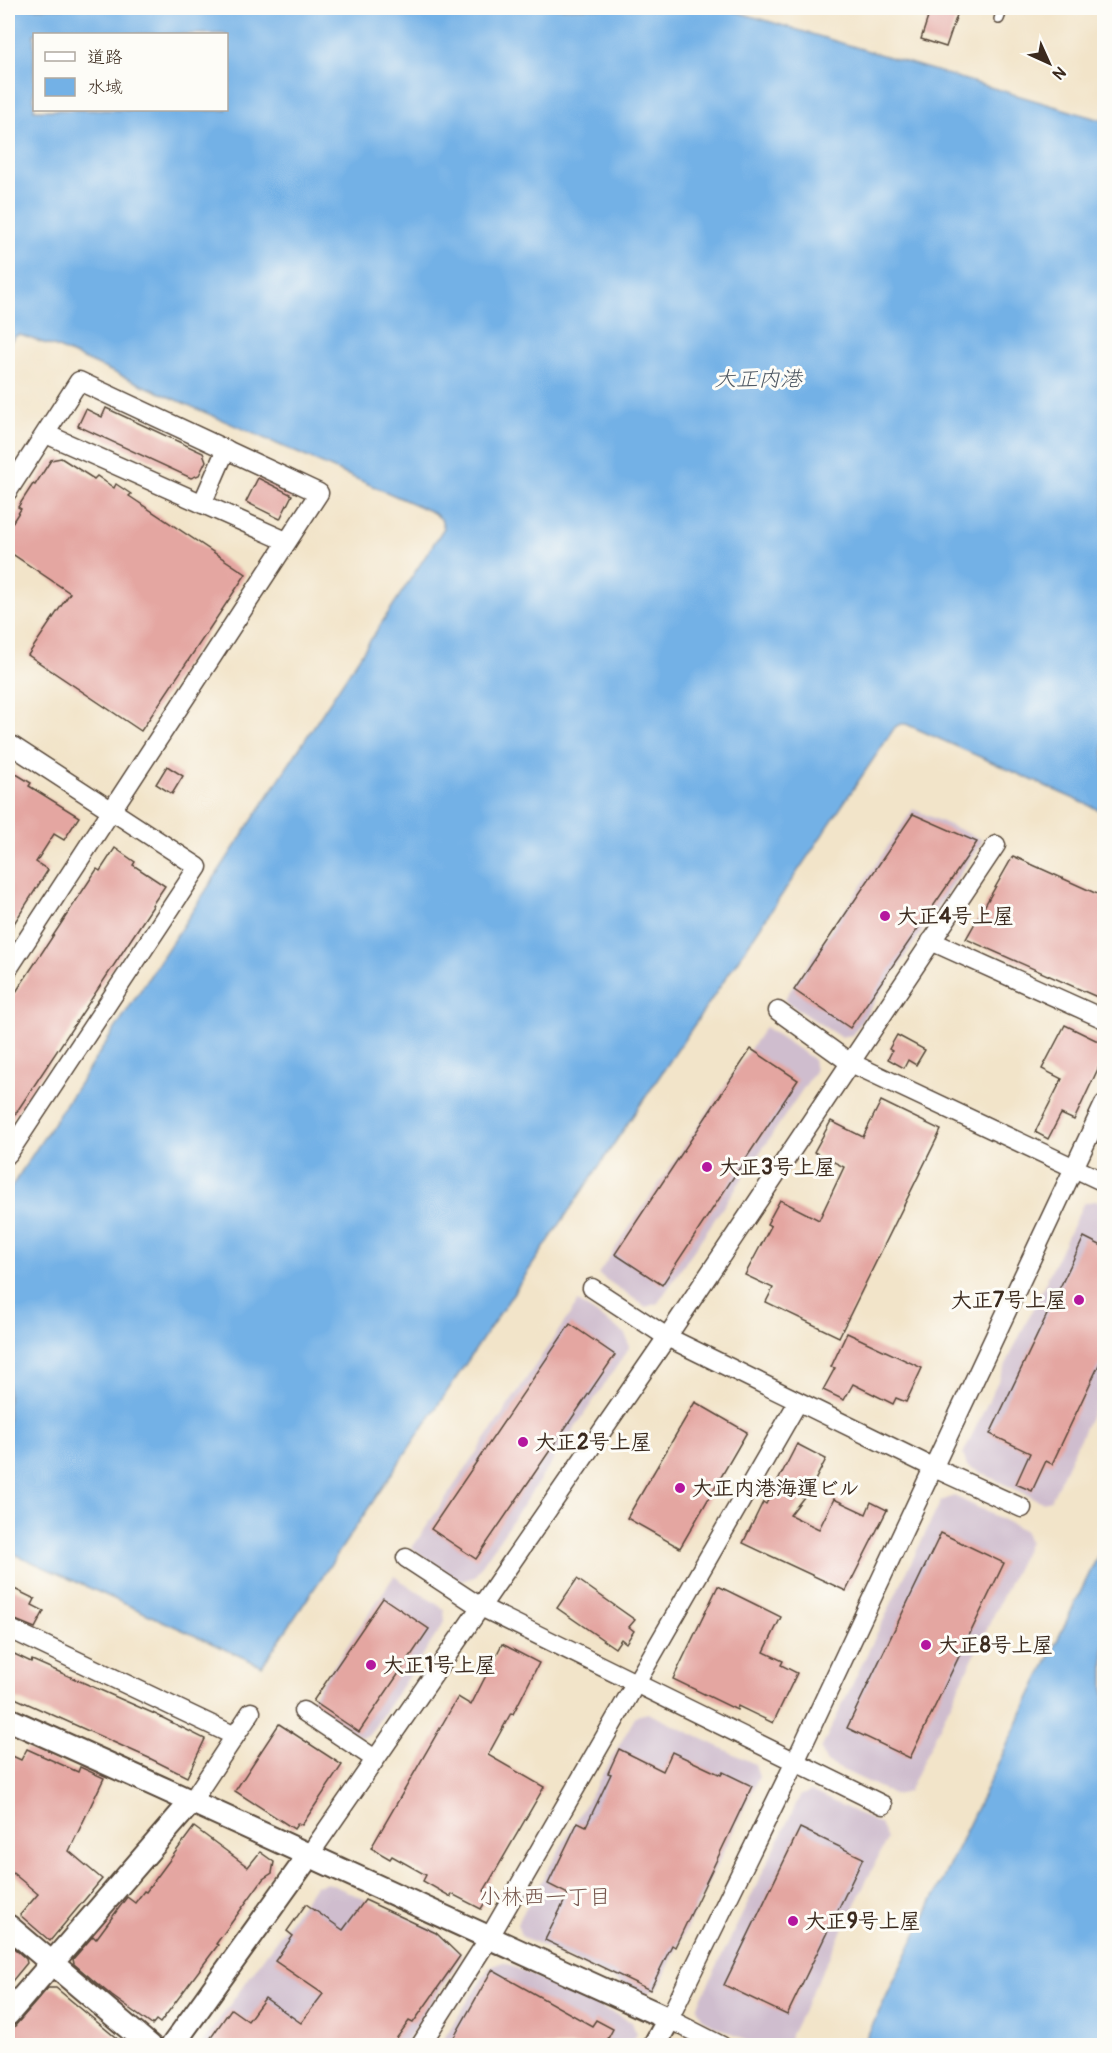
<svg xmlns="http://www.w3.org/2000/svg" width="1112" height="2053" viewBox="0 0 1112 2053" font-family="Pangolin,'Klee One',sans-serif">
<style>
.industrial{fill:#cfbdce}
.water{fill:#73b1e6;stroke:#576e82;stroke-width:1.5;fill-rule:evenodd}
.building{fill:#e4a6a1}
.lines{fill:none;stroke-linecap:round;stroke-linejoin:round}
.service-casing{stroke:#564638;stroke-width:12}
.minor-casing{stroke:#564638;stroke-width:21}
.tertiary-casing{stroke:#564638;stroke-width:26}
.service{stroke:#fff;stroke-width:9}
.minor{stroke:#fff;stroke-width:18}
.tertiary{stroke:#fff;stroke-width:22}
.poi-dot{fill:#b5179e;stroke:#fdfcf7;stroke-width:2}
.labels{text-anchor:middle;stroke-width:6;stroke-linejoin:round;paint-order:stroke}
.poi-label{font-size:21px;font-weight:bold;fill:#3b2a1e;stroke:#fdfcf7;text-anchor:start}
.water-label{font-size:22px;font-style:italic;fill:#4f5964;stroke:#fdfcf7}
.neighbourhood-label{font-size:22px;fill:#76554c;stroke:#fdfcf7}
</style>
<rect width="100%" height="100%" fill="#fdfcf7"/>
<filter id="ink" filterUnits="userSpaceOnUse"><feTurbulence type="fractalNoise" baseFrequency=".0167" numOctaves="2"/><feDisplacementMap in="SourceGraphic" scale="12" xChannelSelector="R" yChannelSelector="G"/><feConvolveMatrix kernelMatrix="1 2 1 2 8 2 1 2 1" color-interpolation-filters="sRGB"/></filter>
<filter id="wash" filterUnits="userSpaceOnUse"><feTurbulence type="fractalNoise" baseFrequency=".008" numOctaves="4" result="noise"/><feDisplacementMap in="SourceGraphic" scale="24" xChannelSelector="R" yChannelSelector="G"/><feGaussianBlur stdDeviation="1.35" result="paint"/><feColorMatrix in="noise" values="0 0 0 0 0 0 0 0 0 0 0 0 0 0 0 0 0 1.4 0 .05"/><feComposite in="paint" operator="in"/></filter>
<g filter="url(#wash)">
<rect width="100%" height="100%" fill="#f2e4c9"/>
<g class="industrial">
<path d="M913,809l70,31 -131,195 -12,2 -56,-37z"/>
<path d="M765,1027l48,32 2,12 -157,232 -12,4 -48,-33z"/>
<path d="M1096,1200l8,4v183l-53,113 -9,2 -75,-36 -4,-12 120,-250z"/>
<path d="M578,1302l48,32 3,14 -155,229 -13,4 -49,-33z"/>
<path d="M954,1496l70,34 5,12 -121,250 -13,3 -69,-33 -5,-13 120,-248z"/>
<path d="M394,1576l50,33 1,13 -76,113 -8,2 -52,-34z"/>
<path d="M648,1713l107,51 4,13 -101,211 -12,6 -125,-58 -4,-12 119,-208z"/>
<path d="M811,1791l69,33 7,15 -101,206h-31l-52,-25 -6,-13 103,-211z"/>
<path d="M328,1883l108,48 26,25 -58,89 -204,1 115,-160z"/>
<path d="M503,1962l129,60 4,12 -6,11 -191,1 51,-79z"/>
</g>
<g class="water">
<path d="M8,8h716l380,113v691l-198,-88h-6l-5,3 -633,939 -254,-115v-359l436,-664 -3,-9 -9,-7 -376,-165 -36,-12 -5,1 -7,8zM34,34h192v76h-192z"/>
<path d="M1104,1543v502h-241z"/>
</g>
<g id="blocks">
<g class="building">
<path d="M931,8h14l13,4 -12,35 -25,-8z"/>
<path d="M106,408l97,45 3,8 -7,14 -8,3 -113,-52 8,-17 16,8z"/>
<path d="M61,458l33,21 3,-3 17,12 2,-4 15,10 -2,2 117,78 -105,157 -113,-76 42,-62 -62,-42v-22l13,-20 -3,-2 15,-23 2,1 16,-25z"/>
<path d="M258,478l34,17 -12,24 -34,-17z"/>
<path d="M167,766l16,10 -11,18 -16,-10z"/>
<path d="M8,769l23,14 -2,3 50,31 -15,23 -10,-6 -18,28 12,8 -40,63z"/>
<path d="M913,814l64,28 -127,186 -56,-38z"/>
<path d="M115,848l20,14 -2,3 32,21 -13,19 1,1 -145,219v-121l89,-135 3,2z"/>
<path d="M1013,856l91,41v103l-138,-61z"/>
<path d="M1065,1025l39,19v12l-30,64 -13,-6 -13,25 -13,-7 27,-53 -20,-10z"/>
<path d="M897,1035l28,15 -9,15 -8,-5 -4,8 -16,-9 4,-8 -3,-2z"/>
<path d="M751,1049l47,31 -136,205 -47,-31z"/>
<path d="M881,1101l60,29 -102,207 -73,-35 7,-14 -28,-13 26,-49 -4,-2 13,-24 39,20 25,-53 -30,-15 17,-31 32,16z"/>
<path d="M1084,1237l20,10v107l-52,110 -6,-3 -14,30 -16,-7 14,-31 -40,-19z"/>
<path d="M570,1324l45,31 -139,204 -45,-30z"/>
<path d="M847,1333l75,35 -16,34 -10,-4 -3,6 -40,-20 -9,16 -21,-10 12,-22 -4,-1z"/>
<path d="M695,1402l52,30 -67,116 -53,-30z"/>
<path d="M797,1444l29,15 -15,29 -21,27 29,14 15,-30 32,15 5,-12 16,8 -41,81 -103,-48 20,-41 3,2z"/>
<path d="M941,1533l63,30 -94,195 -63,-30z"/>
<path d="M577,1579l58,41 -6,7 5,4 -8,12 -5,-4 -6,9 -58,-40z"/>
<path d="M8,1586l27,13 -3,6 12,6 -9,17 -27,-11z"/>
<path d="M718,1586l63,31 -17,35 19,9 -2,4 16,8 -24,50 -35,-17 -1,4 -64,-31z"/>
<path d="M383,1598l46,31 -70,103 -46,-31z"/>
<path d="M502,1644l37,19 -26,51 -2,-1 -23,42 56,32 -60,104 6,3 -9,15 -29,-15 -1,3 -28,-16 3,-6 -34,-19 -2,3 -19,-11 87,-151 13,8z"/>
<path d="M8,1651l23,11 1,-2 125,55 48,24 -18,38 -38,-19 -141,-63z"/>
<path d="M279,1724l63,41 -40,60 -4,-2 -4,6 -59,-38z"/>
<path d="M27,1749l51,23 2,-5 24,11 -35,73 33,28 -52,62 -30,-26 18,-21 -30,-25v-115l13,6z"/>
<path d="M619,1749l44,22 9,-19 49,23 2,-3 29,14 -77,161 -3,-2 -22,45 -105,-50 23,-46 -20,-10 30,-62 8,4 25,-52 -3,-1z"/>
<path d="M194,1827l54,40 12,-15 14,10 -2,11 -9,6 -47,65 2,1 -58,78 -4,-3 -4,5 -40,-29 -38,-32 -1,-5 20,-23 3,3 31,-42 8,6 9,-12 2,1z"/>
<path d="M800,1828l63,30 -76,157 -63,-30z"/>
<path d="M365,1900l71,33 24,23 -47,67 -4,-2 -18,25h-171l-10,-7 21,-30 17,12 17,-23 36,25 22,-29 -48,-33 18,-25 -6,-5 19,-27 37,26z"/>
<path d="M8,1943l18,16 1,4 -19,23z"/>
<path d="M492,1970l100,56 4,-6 17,9 -9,17h-155z"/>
<path d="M48,1988h8l70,58h-118v-12z"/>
</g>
</g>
</g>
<g filter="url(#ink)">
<use href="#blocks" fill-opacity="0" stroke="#564638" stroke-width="1.5"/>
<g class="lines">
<g class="service-casing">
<path id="service" d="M999,19l4,-11"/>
</g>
<g class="minor-casing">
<g id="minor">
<path d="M46,434l240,107"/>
<path d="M8,491l71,-110 240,112 -311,476"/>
<path d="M202,504l24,-55"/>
<path d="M8,743l190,124 -190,287"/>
<path d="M931,941l173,78"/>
<path d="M778,1011l71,51 255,120"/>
<path d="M592,1288l75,49 265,130 90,41"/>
<path d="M406,1558l73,48 404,199"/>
<path d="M8,1628l227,108"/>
<path d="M303,1711l72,48"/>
<path d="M192,1801l59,-89"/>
<path d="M310,1854l357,-517 329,-492"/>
<path d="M420,2046l69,-108 309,-536"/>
<path d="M722,2046l-53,-27 126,-257 309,-658"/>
</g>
</g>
<g class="tertiary-casing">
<g id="tertiary">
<path d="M8,1719c221,98 440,201 661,300l-15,27"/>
<path d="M8,1926l142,120"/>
<path d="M8,2014l184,-213"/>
<path d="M172,2046l138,-192"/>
</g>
</g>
<use href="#service" class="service"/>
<use href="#minor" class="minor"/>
<use href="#tertiary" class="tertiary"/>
</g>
</g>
<g class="poi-dot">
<circle cx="885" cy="916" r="6"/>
<circle cx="707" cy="1167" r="6"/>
<circle cx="1079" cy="1300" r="6"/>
<circle cx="523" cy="1442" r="6"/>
<circle cx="680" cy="1488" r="6"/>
<circle cx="926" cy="1645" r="6"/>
<circle cx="371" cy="1665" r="6"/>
<circle cx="793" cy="1921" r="6"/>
</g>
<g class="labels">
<g class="poi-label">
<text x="897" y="923">大正4号上屋</text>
<text x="719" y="1174">大正3号上屋</text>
<text x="1067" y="1307" text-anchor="end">大正7号上屋</text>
<text x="535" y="1449">大正2号上屋</text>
<text x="692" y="1495">大正内港海運ビル</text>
<text x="938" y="1652">大正8号上屋</text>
<text x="383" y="1672">大正1号上屋</text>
<text x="805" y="1928">大正9号上屋</text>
</g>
<g class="water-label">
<text x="758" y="386">大正内港</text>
</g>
<g class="neighbourhood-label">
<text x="545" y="1904">小林西一丁目</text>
</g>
</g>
<rect width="1112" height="2053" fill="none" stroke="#fdfcf7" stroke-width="30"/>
<rect x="33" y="33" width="195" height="78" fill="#fdfcf7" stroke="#afa8a0" stroke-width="1.5"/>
<rect x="45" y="52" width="30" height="9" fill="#ffffff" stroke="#afa8a0" stroke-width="1.5"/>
<text x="87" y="63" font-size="18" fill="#3b2a1e">道路</text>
<rect x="45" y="78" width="30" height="18" fill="#73b1e6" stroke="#afa8a0" stroke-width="1.5"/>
<text x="87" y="93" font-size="18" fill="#3b2a1e">水域</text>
<g transform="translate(1049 63) rotate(135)" stroke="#fdfcf7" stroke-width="4.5" paint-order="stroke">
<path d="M0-4.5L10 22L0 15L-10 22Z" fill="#3b2a1e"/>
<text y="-9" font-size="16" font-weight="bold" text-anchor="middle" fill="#3b2a1e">N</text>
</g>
</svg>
